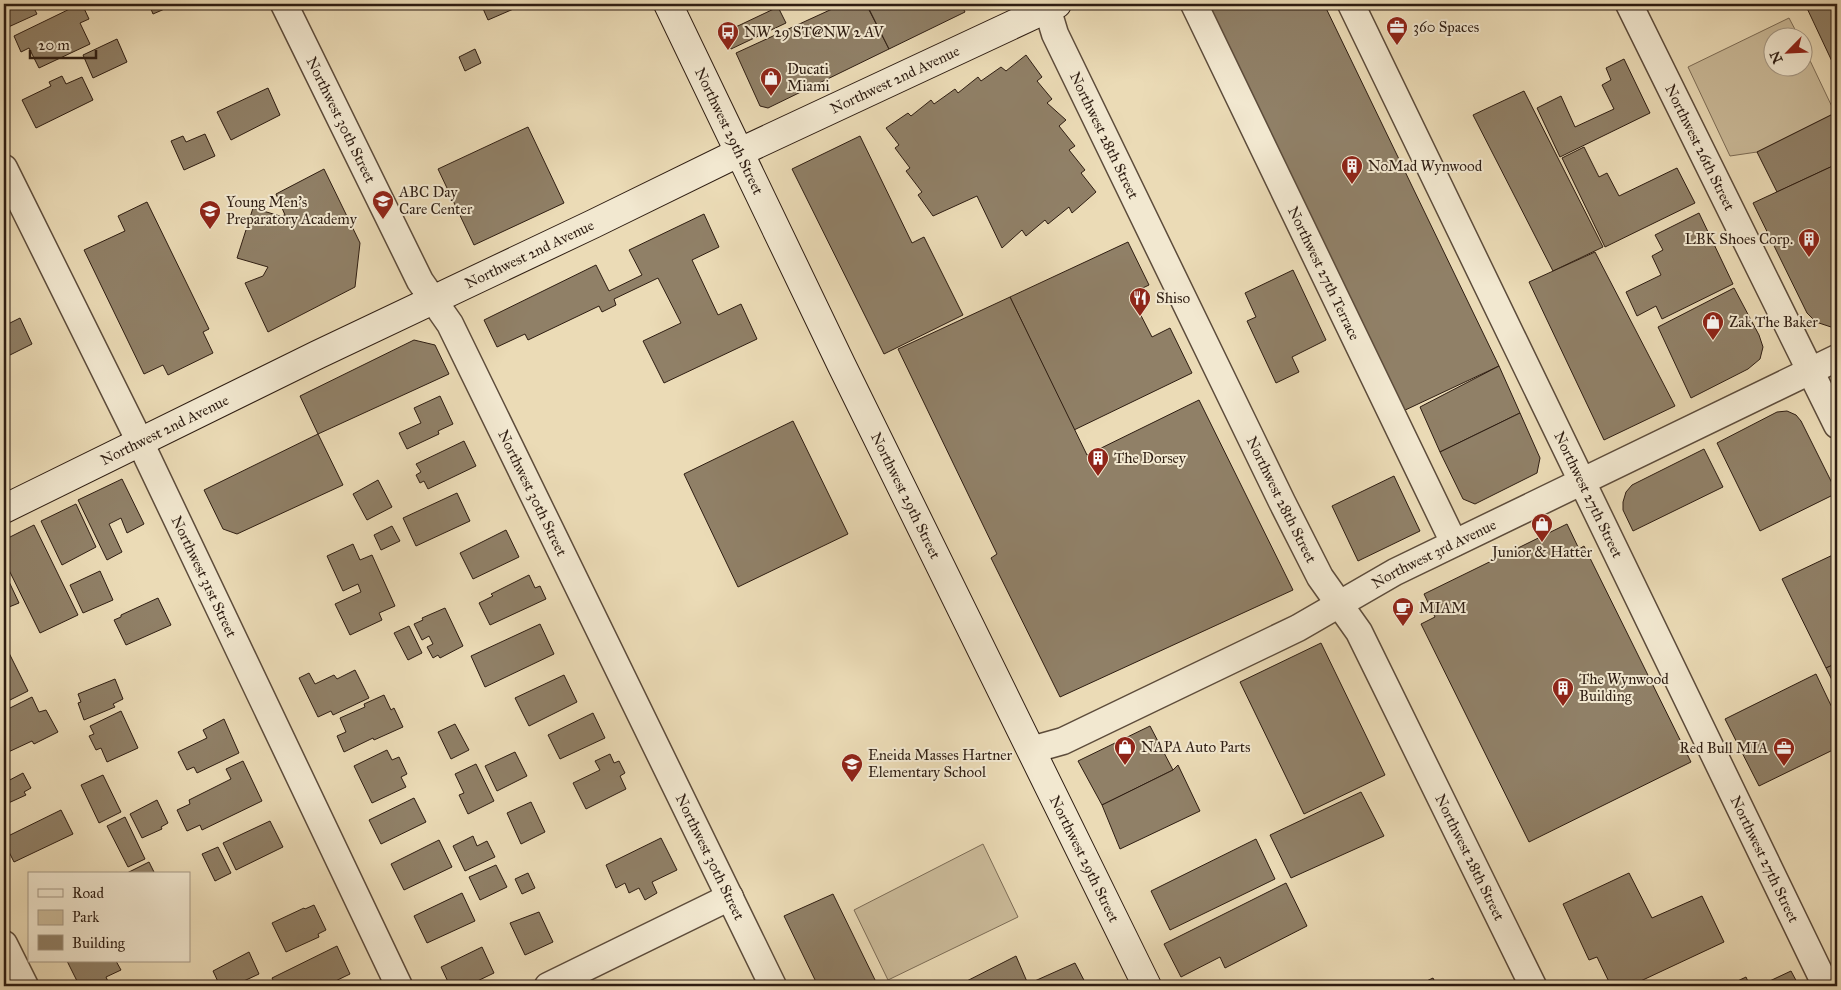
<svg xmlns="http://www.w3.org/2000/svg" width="1841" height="990" viewBox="0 0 1841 990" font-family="'IM FELL Great Primer',serif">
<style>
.green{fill:#cbbb9a;stroke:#7c6c56}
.building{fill:#908067;stroke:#2e1d12}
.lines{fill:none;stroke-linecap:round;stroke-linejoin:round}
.street-casing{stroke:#5d4c3b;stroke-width:29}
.secondary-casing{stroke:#2e1d12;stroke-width:30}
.street{stroke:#f2e8d0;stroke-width:26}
.secondary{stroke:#f2e8d0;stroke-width:28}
.labels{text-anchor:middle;stroke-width:4;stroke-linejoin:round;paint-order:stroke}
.poi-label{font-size:15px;fill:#2e1d12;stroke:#f2e8d0;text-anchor:start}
.street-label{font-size:15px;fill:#2e1d12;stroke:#f2e8d0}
</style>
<rect width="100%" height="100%" fill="#ebdbb6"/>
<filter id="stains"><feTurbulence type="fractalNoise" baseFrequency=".004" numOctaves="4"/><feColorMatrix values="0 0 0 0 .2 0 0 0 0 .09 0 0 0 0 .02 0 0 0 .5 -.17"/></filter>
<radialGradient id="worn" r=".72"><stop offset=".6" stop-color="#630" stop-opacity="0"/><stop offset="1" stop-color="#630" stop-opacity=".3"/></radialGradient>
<g class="green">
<path d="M1789,18l10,19 -25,1v30h30v-20l31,65 -78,39 -27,4 -42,-89z"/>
<path d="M983,844l35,73 -130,63 -34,-70z"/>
</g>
<g class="building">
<path d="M4,4h28l5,10 -33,15z"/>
<path d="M80,4h2l7,15 -9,4 10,21 -51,24 -10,-20 -8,4 -7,-16z"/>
<path d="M149,4h27l-23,10z"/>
<path d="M481,4h44l-37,16z"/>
<path d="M843,4h23l23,45 -121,59 -8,-2 -24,-53z"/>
<path d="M880,4h81l4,8 -76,37 -20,-40z"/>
<path d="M1206,4h118l175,362 -98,46z"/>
<path d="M1805,4h32v68z"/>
<path d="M778,7l8,16 -55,26 -8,-16z"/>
<path d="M117,39l10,23 -34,16 -10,-23z"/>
<path d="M475,49l6,14 -16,8 -6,-14z"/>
<path d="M1026,55l16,22 -5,4 15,18 -5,4 19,17 -7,6 16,20 -6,4 16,20 -4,3 15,19 -24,21 -3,-6 -21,17 -3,-4 -19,16 -4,-6 -20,18 -25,-52 -44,20 -15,-21 4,-3 -16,-21 4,-3 -15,-20 4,-3 -13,-17 22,-15 3,3 20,-16 3,4 21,-15 3,4 20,-16 3,4 20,-14 5,4z"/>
<path d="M1624,59l26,54 -90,44 -23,-49 24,-12 14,31 39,-18 -12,-24 9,-5 -5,-12z"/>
<path d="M62,76l4,8 16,-7 11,23 -57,28 -14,-28 29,-14 -2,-4z"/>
<path d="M268,88l12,27 -49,25 -14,-28z"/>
<path d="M1524,91l79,156 -50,24 -80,-156z"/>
<path d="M1835,113l2,4v47l-60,28 -20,-40z"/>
<path d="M528,127l36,76 -90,42 -36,-76z"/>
<path d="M205,134l10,22 -31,14 -13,-29 12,-5 3,6z"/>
<path d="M860,136l52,107 12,-6 39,78 -79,39 -92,-185z"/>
<path d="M1584,147l15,30 8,-4 12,23 58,-28 18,35 -90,44 -43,-89z"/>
<path d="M1837,164v165l-21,-7 -9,-9 -54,-110z"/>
<path d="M324,169l36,74 -5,44 -87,45 -23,-49 18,-7 5,-9 -31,-9 16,-50 27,8 5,-1 -9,-21z"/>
<path d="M147,202l62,127 -6,3 10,21 -45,22 -5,-10 -19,9 -60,-124 41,-19 -7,-15z"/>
<path d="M1699,213l34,71 -71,35 -6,-13 -19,10 -11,-24 35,-17 -9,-19 11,-6 -8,-15z"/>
<path d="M704,214l15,33 -27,13 26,55 23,-11 16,35 -93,44 -21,-42 38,-18 -23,-45 -44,21 2,6 -14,7 -3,-6 -71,34 -3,-6 -28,13 -13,-27 112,-55 13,26 33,-16 -13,-25z"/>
<path d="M1128,242l21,43 -19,9 22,43 18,-9 22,45 -118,57 -64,-133z"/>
<path d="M1595,252l80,154 -71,34 -75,-158z"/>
<path d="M1293,270l33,70 -34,17 7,15 -23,11 -29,-62 9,-4 -11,-24z"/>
<path d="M1734,288l25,47 4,12 -3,12 -12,10 -57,29 -33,-71z"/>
<path d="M1010,297l77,158 112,-55 94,190 -233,107 -69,-139 6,-4 -99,-205z"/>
<path d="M20,318l12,26 -28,14v-32z"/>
<path d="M414,340l21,5 14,29 -131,60 -18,-38z"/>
<path d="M1499,366l21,47 -80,39 -20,-45z"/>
<path d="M440,396l13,28 -15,7 1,3 -32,15 -8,-16 22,-10 -7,-15z"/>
<path d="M1787,411l9,4 5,6 36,72 -77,38 -43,-88 60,-31z"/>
<path d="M1520,413l20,45 -3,15 -62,31 -12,-5 -23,-47z"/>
<path d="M793,421l55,113 -110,53 -54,-113z"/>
<path d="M318,434l25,51 -106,49 -14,-5 -19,-39z"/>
<path d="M464,441l12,25 -48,23 -4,-8 -4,2 -4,-8 5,-3 -5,-8z"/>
<path d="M1704,449l19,38 -90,44 -10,-21v-8l3,-10 6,-7z"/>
<path d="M1394,476l26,55 -62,30 -26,-55z"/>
<path d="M122,479l22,45 -17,9 -6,-15 -12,6 13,28 -15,8 -29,-60z"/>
<path d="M378,480l14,27 -25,13 -14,-26z"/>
<path d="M457,493l13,28 -54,25 -13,-28z"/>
<path d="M76,504l20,43 -34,18 -21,-44z"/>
<path d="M1567,524l12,25 5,-3 107,216 -162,80 -108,-218 14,-7 -11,-23z"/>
<path d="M34,525l44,90 -38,18 -36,-73v-20z"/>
<path d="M392,526l8,15 -19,9 -7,-15z"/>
<path d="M506,530l13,27 -46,22 -13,-26z"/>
<path d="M353,544l7,16 12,-5 23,51 -16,7 3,7 -32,15 -15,-31 26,-12 -3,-8 -15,7 -16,-35z"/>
<path d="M1837,553v110l-11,5 -44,-89z"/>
<path d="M4,571l15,32 -10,4 -1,-3 -4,2z"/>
<path d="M100,571l13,29 -30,13 -13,-28z"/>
<path d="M529,575l6,13 5,-2 6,13 -56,26 -11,-22 14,-7 -2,-2z"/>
<path d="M158,598l13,27 -45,20 -12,-25 7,-3v-2z"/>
<path d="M445,608l18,38 -23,12 -2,-3 -5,3 -6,-11 6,-3 -4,-8 -7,4 -8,-16 9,-4 -1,-2z"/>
<path d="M540,624l14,30 -69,33 -14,-31z"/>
<path d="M409,626l13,27 -14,7 -14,-27z"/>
<path d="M1321,643l64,132 -81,39 -64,-132z"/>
<path d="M9,653l19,38 -24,12v-48z"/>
<path d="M1837,663v27l-11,-22z"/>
<path d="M355,670l14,28 -36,17 -2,-4 -13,6 -19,-39 10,-5 6,11 19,-9 3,4z"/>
<path d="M1816,674l21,44v30l-78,38 -34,-67z"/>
<path d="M564,675l13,27 -48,24 -14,-28z"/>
<path d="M115,679l8,20 -10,5 2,3 -31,13 -6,-17 3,-1 -3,-8z"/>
<path d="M384,695l7,15 3,-2 9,19 -29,13 -1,-2 -29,14 -7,-16 9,-4 -6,-14 25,-11 -1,-3z"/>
<path d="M32,697l7,15 7,-2 12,22 -24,12 -2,-3 -28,13v-43z"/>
<path d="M121,711l17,37 -31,14 -6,-14 -5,2 -7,-14 5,-2 -4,-8z"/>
<path d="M593,713l12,25 -45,21 -12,-24z"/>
<path d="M224,719l15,34 -42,20 -3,-6 -7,3 -9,-18 29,-14 -4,-8z"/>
<path d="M455,724l14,26 -18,9 -13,-27z"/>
<path d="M1150,726l23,44 -71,35 -24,-44z"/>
<path d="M387,750l5,10 7,-3 8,17 -6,3 5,10 -34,16 -18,-37z"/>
<path d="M515,752l12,24 -30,15 -12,-25z"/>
<path d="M610,754l4,9 5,-2 6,12 -5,3 6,13 -40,20 -13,-26 27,-13 -5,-9z"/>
<path d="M243,761l19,40 -60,29 -2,-5 -13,6 -10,-21 13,-6 -1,-4 42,-21 -5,-10z"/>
<path d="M476,764l18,37 -26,13 -9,-19 5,-2 -9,-19z"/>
<path d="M1178,765l22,46 -80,38 -18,-44 71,-35z"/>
<path d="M23,773l8,15 -7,4 2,3 -22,10v-22z"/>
<path d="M103,775l18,37 -22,11 -18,-38z"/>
<path d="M1361,792l23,44 -93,42 -21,-43z"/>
<path d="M414,798l12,24 -45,22 -12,-24z"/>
<path d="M157,800l11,23 -7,4 1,2 -20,9 -12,-24z"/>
<path d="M531,802l14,30 -24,12 -14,-31z"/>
<path d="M61,810l12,24 -59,28 -10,-20v-4z"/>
<path d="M125,817l20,42 -17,8 -21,-41z"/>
<path d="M270,821l13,26 -47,23 -13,-27z"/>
<path d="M473,836l4,10 10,-5 8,16 -30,14 -12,-25z"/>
<path d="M661,838l16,32 -25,12 5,11 -12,7 -6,-12 -10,5 -4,-10 -9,5 -10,-23z"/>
<path d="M1256,839l19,40 -105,51 -19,-39z"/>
<path d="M439,840l13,27 -48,23 -13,-26z"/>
<path d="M218,847l13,26 -16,8 -13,-27z"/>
<path d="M149,862l6,12h-30z"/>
<path d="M496,865l11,22 -27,13 -11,-23z"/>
<path d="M528,873l7,15 -13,6 -7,-15z"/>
<path d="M1629,873l23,45 50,-22 22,46 -94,44h-19l-14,-29 -8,3 -26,-56z"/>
<path d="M1286,883l21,43 -82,42 -5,-11 -39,20 -17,-33z"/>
<path d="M462,893l13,28 -48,22 -13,-27z"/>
<path d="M833,894l45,92h-60l-34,-70z"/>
<path d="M314,905l12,25 -8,4 1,3 -33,15 -14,-29 32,-15 1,1z"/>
<path d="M539,912l14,30 -28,13 -15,-32z"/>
<path d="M337,946l13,28 -25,12h-49l-4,-8z"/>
<path d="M482,947l12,26 -27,13h-17l-9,-19z"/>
<path d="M249,952l10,22 -26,12h-13l-7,-15z"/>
<path d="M1016,956l12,28 47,-21 12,23h-130z"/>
<path d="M67,961h49l5,9 -15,7 4,9h-35l-2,-3 4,-2z"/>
<path d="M1791,971l8,15h-40z"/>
<path d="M1746,977l4,9h-23z"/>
<path d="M1433,978l4,8h-21z"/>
</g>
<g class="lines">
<g class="street-casing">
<g id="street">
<path id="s1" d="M284,4l136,277 30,43 323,662"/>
<path id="s2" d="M1046,4l9,30 227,468 38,75 39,55 174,354"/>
<path id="s3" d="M1194,4l260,539"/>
<path id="s4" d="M1351,4l475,982"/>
<path id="s5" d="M1629,4l208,421"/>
<path id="s6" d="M4,168l136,274 259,544"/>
<path id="s7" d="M1031,750l32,-9 235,-113 97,-56 442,-214"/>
<path d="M4,944l21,42"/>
<path d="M548,986l182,-89"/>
</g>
</g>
<g class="secondary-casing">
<g id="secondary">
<path id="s8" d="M668,4l174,362 305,620"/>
<path id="s9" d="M4,509l313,-154 276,-131 145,-71 319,-149"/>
</g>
</g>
<use href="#street" class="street"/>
<use href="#secondary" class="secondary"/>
</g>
<defs>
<g id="office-pin" transform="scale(1.125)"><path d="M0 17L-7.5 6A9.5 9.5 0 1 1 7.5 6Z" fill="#8f2418" stroke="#f2e8d0"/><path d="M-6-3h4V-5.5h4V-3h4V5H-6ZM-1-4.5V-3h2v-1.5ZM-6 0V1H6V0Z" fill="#fff"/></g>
<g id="bus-pin" transform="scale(1.125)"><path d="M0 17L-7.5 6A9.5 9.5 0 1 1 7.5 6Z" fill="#8f2418" stroke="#f2e8d0"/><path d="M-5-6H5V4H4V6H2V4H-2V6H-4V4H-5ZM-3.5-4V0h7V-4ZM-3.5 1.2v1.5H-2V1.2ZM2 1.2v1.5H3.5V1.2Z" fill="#fff"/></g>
<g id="shop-pin" transform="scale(1.125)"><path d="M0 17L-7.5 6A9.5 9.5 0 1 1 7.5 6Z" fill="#8f2418" stroke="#f2e8d0"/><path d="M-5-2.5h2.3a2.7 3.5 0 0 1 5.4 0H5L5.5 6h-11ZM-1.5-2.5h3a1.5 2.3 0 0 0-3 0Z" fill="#fff"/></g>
<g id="building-pin" transform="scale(1.125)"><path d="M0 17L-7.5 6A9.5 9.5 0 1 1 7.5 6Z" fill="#8f2418" stroke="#f2e8d0"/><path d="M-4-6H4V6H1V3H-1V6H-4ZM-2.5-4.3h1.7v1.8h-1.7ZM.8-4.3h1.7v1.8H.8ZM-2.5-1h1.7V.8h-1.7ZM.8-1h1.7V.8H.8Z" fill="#fff"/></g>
<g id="school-pin" transform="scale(1.125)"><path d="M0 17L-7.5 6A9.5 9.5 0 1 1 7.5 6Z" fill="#8f2418" stroke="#f2e8d0"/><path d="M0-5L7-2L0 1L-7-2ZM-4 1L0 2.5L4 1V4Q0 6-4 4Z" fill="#fff"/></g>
<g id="restaurant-pin" transform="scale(1.125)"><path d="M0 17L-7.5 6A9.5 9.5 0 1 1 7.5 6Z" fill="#8f2418" stroke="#f2e8d0"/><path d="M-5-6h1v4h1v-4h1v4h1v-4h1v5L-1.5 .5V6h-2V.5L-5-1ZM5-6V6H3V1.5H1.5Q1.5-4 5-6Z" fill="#fff"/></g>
<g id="cafe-pin" transform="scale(1.125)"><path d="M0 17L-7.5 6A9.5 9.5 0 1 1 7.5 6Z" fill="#8f2418" stroke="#f2e8d0"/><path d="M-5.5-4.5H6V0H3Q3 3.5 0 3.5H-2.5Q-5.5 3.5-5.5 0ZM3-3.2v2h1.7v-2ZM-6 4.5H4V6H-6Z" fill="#fff"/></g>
</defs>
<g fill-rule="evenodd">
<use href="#office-pin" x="1397" y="27"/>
<use href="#bus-pin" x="728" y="32"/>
<use href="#shop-pin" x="771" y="78"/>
<use href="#building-pin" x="1352" y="166"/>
<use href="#school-pin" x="383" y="201"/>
<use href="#school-pin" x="210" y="211"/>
<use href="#building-pin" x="1809" y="239"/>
<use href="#restaurant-pin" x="1140" y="298"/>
<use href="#shop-pin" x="1713" y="322"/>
<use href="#building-pin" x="1098" y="458"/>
<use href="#shop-pin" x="1542" y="524"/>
<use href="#cafe-pin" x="1403" y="608"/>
<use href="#building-pin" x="1563" y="688"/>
<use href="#shop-pin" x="1125" y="747"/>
<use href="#office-pin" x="1784" y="748"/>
<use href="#school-pin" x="852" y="764"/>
</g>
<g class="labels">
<g class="poi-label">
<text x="1413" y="32">360 Spaces</text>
<text x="744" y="37">NW 29 ST@NW 2 AV</text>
<text x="787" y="74">Ducati<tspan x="787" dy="17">Miami</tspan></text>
<text x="1368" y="171">NoMad Wynwood</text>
<text x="399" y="197">ABC Day<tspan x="399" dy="17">Care Center</tspan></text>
<text x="226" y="207">Young Men's<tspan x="226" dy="17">Preparatory Academy</tspan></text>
<text x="1793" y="244" text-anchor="end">LBK Shoes Corp.</text>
<text x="1156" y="303">Shiso</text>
<text x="1729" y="327">Zak The Baker</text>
<text x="1114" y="463">The Dorsey</text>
<text x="1542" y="557" text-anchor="middle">Junior &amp; Hatter</text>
<text x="1419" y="613">MIAM</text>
<text x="1579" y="684">The Wynwood<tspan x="1579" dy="17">Building</tspan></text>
<text x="1141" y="752">NAPA Auto Parts</text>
<text x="1768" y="753" text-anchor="end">Red Bull MIA</text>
<text x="868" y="760">Eneida Masses Hartner<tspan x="868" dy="17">Elementary School</tspan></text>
</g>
<g class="street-label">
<text dy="5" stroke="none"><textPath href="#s9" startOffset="989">Northwest 2nd Avenue</textPath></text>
<text dy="5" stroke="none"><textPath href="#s1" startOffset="129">Northwest 30th Street</textPath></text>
<text dy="5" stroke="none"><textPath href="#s8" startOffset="141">Northwest 29th Street</textPath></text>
<text dy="5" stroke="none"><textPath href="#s2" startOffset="144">Northwest 28th Street</textPath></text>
<text dy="5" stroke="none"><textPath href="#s5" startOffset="160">Northwest 26th Street</textPath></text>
<text dy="5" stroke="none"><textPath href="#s9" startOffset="584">Northwest 2nd Avenue</textPath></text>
<text dy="5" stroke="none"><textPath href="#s3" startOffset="299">Northwest 27th Terrace</textPath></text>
<text dy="5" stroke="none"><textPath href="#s9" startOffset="179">Northwest 2nd Avenue</textPath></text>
<text dy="5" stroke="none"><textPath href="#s1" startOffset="549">Northwest 30th Street</textPath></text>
<text dy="5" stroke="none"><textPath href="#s8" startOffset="546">Northwest 29th Street</textPath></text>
<text dy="5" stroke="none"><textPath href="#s4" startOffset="545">Northwest 27th Street</textPath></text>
<text dy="5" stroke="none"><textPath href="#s2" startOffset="549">Northwest 28th Street</textPath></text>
<text dy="5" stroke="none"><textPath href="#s7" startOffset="449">Northwest 3rd Avenue</textPath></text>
<text dy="5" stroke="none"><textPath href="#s6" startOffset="455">Northwest 31st Street</textPath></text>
<text dy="5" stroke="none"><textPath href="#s1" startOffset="954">Northwest 30th Street</textPath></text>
<text dy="5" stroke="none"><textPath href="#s2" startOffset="954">Northwest 28th Street</textPath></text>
<text dy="5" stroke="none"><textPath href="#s8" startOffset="951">Northwest 29th Street</textPath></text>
<text dy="5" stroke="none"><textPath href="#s4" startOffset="950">Northwest 27th Street</textPath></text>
</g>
</g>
<rect width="1841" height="990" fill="none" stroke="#ebdbb6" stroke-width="20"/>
<rect x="5" y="5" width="1831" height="980" fill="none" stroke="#2e1d12" stroke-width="2.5"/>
<rect x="10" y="10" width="1821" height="970" fill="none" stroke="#2e1d12"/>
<rect x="28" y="872" width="162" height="90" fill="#f2e8d0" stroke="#a49784"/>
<rect x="38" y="889" width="25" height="8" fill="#f2e8d0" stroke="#a49784"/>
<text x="72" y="898" font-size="15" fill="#2e1d12">Road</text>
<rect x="38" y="910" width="25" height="15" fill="#cbbb9a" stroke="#a49784"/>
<text x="72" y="922" font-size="15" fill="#2e1d12">Park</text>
<rect x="38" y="935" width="25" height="15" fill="#908067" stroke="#a49784"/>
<text x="72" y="948" font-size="15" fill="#2e1d12">Building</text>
<g transform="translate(1788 52) rotate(246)"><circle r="24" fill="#f2e8d0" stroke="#a49784"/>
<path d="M0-4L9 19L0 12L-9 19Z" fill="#8f2418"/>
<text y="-8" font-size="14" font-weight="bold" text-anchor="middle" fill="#2e1d12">N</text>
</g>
<path d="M30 50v8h66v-8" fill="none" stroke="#2e1d12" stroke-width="2.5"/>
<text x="38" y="50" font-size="15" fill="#2e1d12" stroke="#f2e8d0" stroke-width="4" paint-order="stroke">20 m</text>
<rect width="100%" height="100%" filter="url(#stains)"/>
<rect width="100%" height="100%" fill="url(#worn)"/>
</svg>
